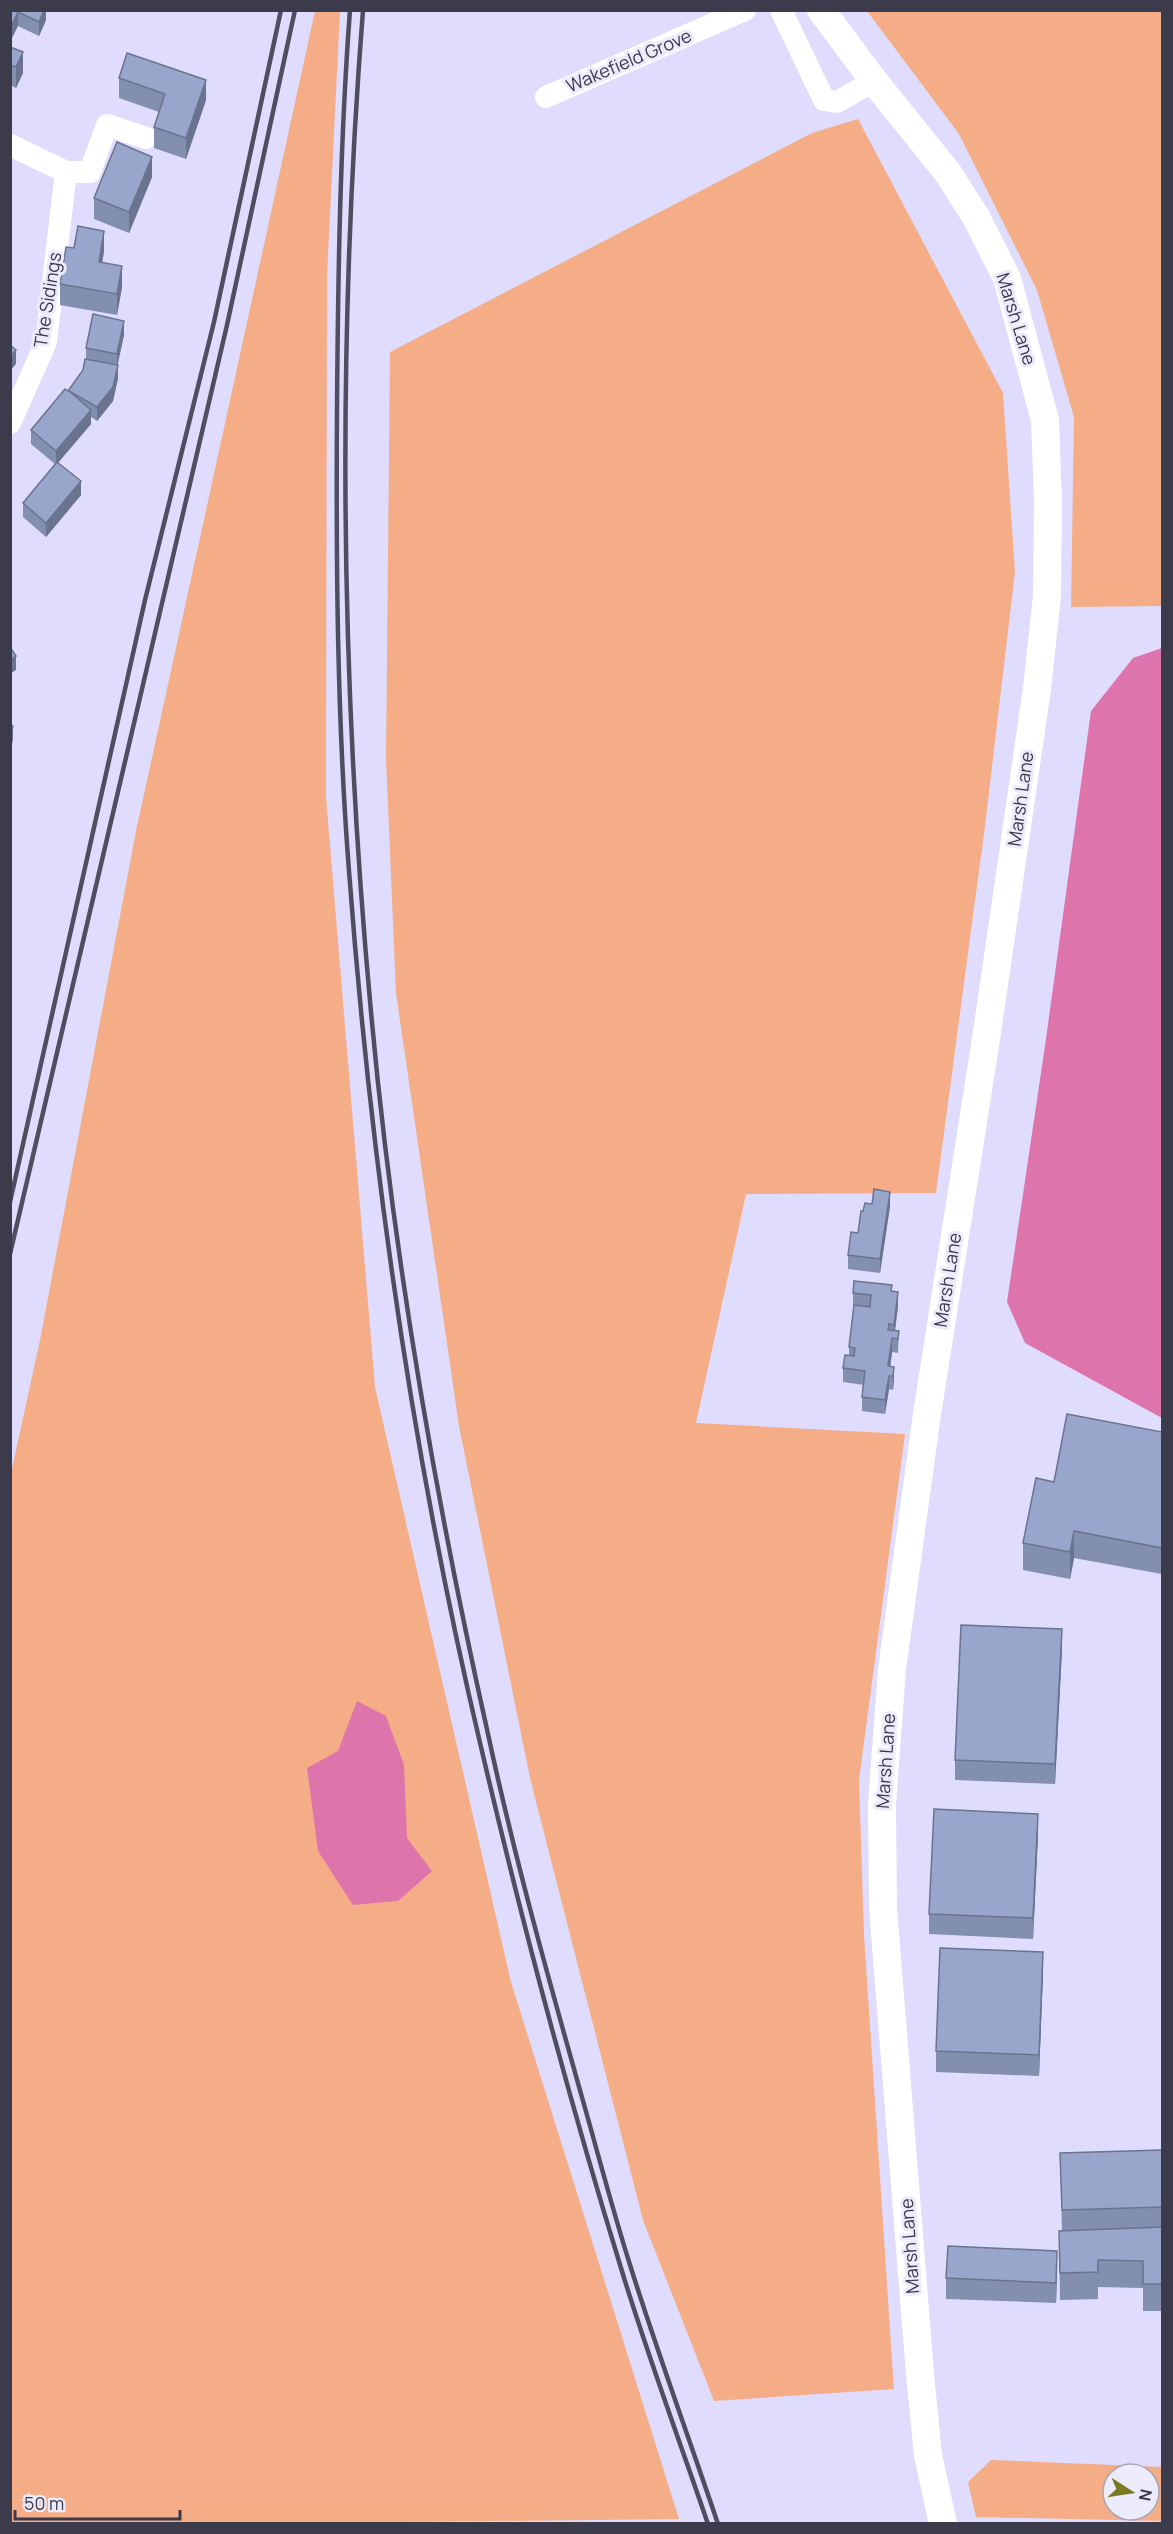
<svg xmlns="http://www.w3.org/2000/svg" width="1173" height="2534" viewBox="0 0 1173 2534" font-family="Manrope,sans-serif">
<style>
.green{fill:#f4ad87;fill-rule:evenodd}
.water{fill:#de74ac}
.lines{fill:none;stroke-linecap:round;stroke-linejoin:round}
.minor{stroke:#fff;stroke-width:22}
.major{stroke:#fff;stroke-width:28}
.rail{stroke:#4f4e60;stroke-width:4.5}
.wall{fill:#838faf}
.shaded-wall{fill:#6a748e}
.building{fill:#98a6cb;stroke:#6a748e;stroke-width:1.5}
.labels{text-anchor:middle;stroke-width:6;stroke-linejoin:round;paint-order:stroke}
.street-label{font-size:18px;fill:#3c3b4b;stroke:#ecebfc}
</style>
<rect width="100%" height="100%" fill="#dfdcfd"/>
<g class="green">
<path d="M315,11h25l-13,264 -1,522 49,590 136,595 168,537 -363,4 -305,1v-1051l29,-133 96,-509z"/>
<path d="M867,11h295v595l-91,1 3,-190 -37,-127 -78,-156z"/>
<path d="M858,119l145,274 12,179 -30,254 -49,367 -190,1 -50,229 209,11 -46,346 5,155 30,454 -180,12 -71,-181 -113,-442 -71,-352 -63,-433 -10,-234 4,-407 422,-219z"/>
<path d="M991,2460l171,7v54l-186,-4 -8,-35zM1113,2474h36v36h-36z"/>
</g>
<g class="water">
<path d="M1162,648v770l-137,-75 -18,-41 38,-256 46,-335 42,-53z"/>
<path d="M357,1701l29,15 18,49 3,73 25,33 -34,30 -45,4 -35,-54 -11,-83 31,-17z"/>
</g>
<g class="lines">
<g class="minor">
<path d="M781,10l43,90 13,2 37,-21"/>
<path d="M546,97l199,-87"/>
<path d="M10,145l56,27 -20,170 -36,81"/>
<path d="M66,172h24l17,-47 39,13"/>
</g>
<path class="major" d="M821,10l53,71 74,92 28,44 31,61 38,142 3,82 -1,94 -10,93 -51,350 -59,375 -35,255 -10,135 1,104 37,466 8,81 15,69"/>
<g class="rail">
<path d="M350,10c-10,133 -12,266 -13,399 -1,154 0,308 12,462 22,294 64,589 132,876 41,175 87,349 140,521 26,86 58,171 87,256"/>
<path d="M363,10c-26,333 -23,669 8,1002 22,243 64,485 117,722 27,126 62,250 97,374 15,53 29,107 46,160 27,86 58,170 87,256"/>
<path d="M10,1202l135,-602 69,-278 67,-312"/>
<path d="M10,1254l217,-929 68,-315"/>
</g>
</g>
<g class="wall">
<path d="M10,10h36v10l-7,16 -21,-10z"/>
<path d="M10,47l13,26 -7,15 -6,-3z"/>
<path d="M119,78l87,22 -20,59 -32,-11v-21l5,-15 -40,-14z"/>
<path d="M152,177l-23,56 -35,-14v-21z"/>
<path d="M104,251l-2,12 20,24 -5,28 -57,-10v-21z"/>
<path d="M124,335l-7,29 1,14 -5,23 -16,20 -6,-4v7l-33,39 23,32 -35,42 -23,-20v-14l32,-39 -24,-20v-14l37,-39 15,-21 3,-10v-12z"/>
<path d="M890,1206l-10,67 -32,-4v-14l10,-22 5,-22z"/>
<path d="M892,1292l6,14 -3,24 4,1 -1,22 -6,-1 -2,14 4,1 -1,23 -4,-1 -4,25 -23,-3v-14l2,-12 -21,-3v-14l6,-13v-8l5,-40h-1v-14z"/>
<path d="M1162,1432v142l-88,-16 -4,21 -47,-9v-27l31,-61z"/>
<path d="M1062,1650l-7,134 -100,-4v-20z"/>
<path d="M1038,1835l-5,104 -104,-5v-20z"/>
<path d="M1043,1972l-4,104 -103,-4v-21z"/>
<path d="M1162,2150v161h-19v-23l-45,-1v12l-38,1 -1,-69h3l-2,-78z"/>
<path d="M1057,2272l-1,31 -110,-4v-21z"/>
</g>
<g class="shaded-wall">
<path d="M44,10h2v10l-7,16v-14z"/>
<path d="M18,12v14l-8,16v-14z"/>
<path d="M23,52v21l-7,15v-21z"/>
<path d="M206,80v20l-20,59v-21z"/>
<path d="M152,157v20l-23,56v-21z"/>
<path d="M104,231v20l-5,32v-21z"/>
<path d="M122,266v21l-5,28v-21z"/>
<path d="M124,321v14l-7,33v-14z"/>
<path d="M16,350v14l-6,7v-14z"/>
<path d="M118,365v13l-5,23 -16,20v-14z"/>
<path d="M91,410v14l-35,41v-14z"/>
<path d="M81,481v14l-35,42v-14z"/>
<path d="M16,656v14l-6,4v-14z"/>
<path d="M13,726v14l-3,12v-14z"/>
<path d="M890,1192v14l-10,67v-14z"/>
<path d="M898,1292v14l-4,33v-14z"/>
<path d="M892,1338v14l-3,26v11l-4,25v-14z"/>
<path d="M894,1367v14l-1,9v-14z"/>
<path d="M1074,1531v27l-4,21v-27z"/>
<path d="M1062,1629v21l-7,134v-20z"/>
<path d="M1038,1814v21l-5,104v-21z"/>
<path d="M1043,1952v20l-4,104v-21z"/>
<path d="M1057,2251v21l-1,31v-20z"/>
</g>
<g class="building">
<path d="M10,10h34l-5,12 -21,-10 -8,16z"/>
<path d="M10,47l13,5 -7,15 -6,-2z"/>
<path d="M127,53l79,27 -20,58 -32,-11 11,-33 -46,-16z"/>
<path d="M117,142l35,15 -23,55 -35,-14z"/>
<path d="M78,226l26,5 -5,31 23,4 -5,28 -57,-10 6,-37 8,1z"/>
<path d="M93,314l31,7 -7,33 -31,-6z"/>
<path d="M10,345l6,5 -6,7z"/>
<path d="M85,359l33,6 -5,22 -16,20 -28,-16 22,19 -35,41 -25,-21 34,-41 3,2 15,-21z"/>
<path d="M57,462l24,19 -35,42 -23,-20z"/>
<path d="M10,647l6,9 -6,4z"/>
<path d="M10,725l3,1 -3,12z"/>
<path d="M874,1189l16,3 -10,67 -32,-4 3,-23 7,1 3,-22h2l2,-8 7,1z"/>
<path d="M854,1281l38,4 -1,6 7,1 -4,33 -5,-1 -1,6 11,1 -1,8 -6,-1 -4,28 6,1 -1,9h-4l-4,24 -23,-3 3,-26 -22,-3 2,-13 9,1 1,-8 -6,-1 5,-42 16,2 1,-12 -18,-2z"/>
<path d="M1067,1414l95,18v116l-88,-17 -4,21 -47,-9 13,-65 18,4z"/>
<path d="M961,1625l101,4 -7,135 -100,-4z"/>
<path d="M934,1809l104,5 -5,104 -104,-4z"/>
<path d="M940,1948l103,4 -4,103 -103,-4z"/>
<path d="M1162,2150v57l-100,3 -2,-57z"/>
<path d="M1162,2227v57h-19v-23l-45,-1v12l-38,1 -1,-42z"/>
<path d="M948,2246l109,5 -1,32 -110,-5z"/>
</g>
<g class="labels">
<g class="street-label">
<text transform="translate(629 61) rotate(-23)" y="6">Wakefield Grove</text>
<text transform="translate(48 300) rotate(-81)" y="6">The Sidings</text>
<text transform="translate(1016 319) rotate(73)" y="6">Marsh Lane</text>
<text transform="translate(1021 799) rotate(-82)" y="6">Marsh Lane</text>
<text transform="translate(948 1280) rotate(-81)" y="6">Marsh Lane</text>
<text transform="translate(886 1761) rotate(-86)" y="6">Marsh Lane</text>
<text transform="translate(910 2246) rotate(-94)" y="6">Marsh Lane</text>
</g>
</g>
<rect width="1173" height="2534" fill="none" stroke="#3c3b4b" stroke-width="24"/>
<g transform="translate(1131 2492) rotate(102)"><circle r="28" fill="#ecebfc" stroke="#a6a5b5" stroke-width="1.5"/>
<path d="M0-4.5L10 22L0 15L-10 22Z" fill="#7a7920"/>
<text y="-9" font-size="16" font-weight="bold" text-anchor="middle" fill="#3c3b4b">N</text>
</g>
<path d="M15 2510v9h165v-9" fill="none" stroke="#3c3b4b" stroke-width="3"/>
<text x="24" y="2510" font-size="18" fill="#3c3b4b" stroke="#ecebfc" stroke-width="4.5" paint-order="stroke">50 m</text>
</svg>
